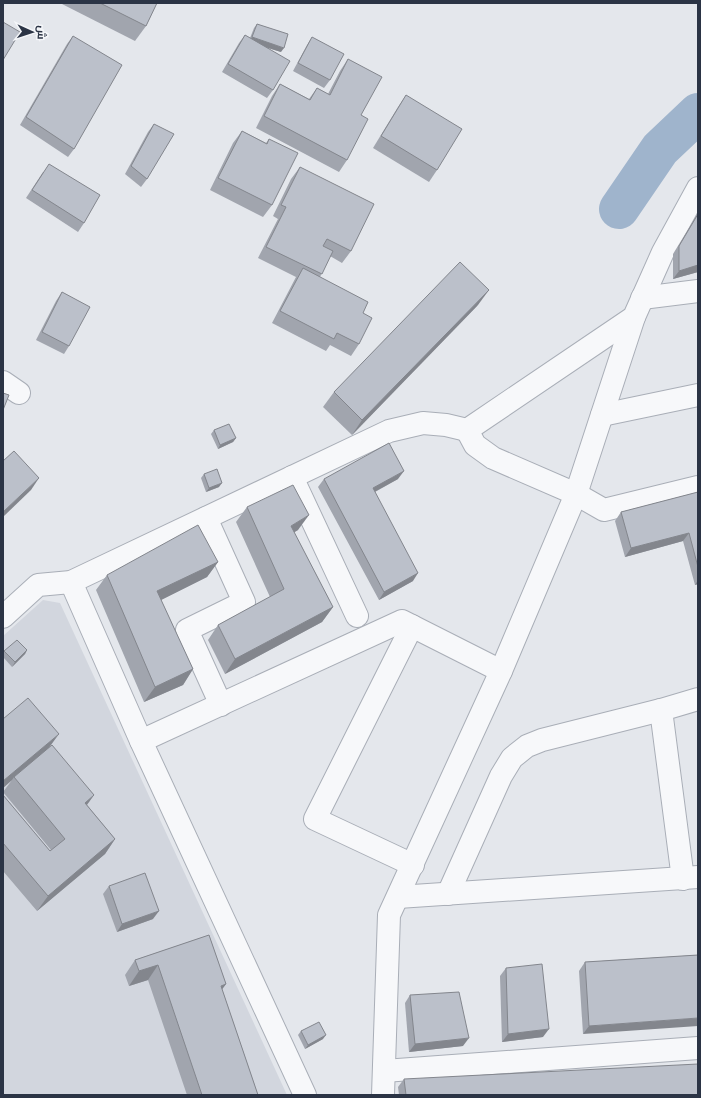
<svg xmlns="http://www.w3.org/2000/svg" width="701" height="1098" viewBox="0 0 701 1098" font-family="'Golos Text',Cairo,sans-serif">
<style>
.built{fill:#d2d6de}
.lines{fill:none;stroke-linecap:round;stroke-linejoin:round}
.river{stroke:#9fb4cc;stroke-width:40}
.minor-casing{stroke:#a9aeb7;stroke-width:24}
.minor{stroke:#f7f8fa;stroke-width:22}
.wall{fill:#a1a5ae}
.shaded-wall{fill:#83868d}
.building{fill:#bbc0ca;stroke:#83868d}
</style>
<rect width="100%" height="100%" fill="#e4e7ec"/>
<path class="built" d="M43,600l17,3 227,492h-284v-459z"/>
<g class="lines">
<path class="river" d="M619,209l41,-60 38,-36"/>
<g class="minor-casing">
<g id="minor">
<path d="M642,298l56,-7"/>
<path d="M3,382l16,11"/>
<path d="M602,415l96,-20"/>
<path d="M467,430l8,15 18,13 83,36 28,16 94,-23"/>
<path d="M292,477l65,139"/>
<path d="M206,518l38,84 -57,28 34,75"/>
<path d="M71,582l70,159 164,354"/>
<path d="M3,617l35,-32 33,-3 318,-151 34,-8 23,2 21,5 167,-113 29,-65 35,-64"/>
<path d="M412,626l-97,193 98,46"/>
<path d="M661,710l22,169"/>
<path d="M141,741l261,-120 99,50"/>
<path d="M448,894l53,-118 11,-18 15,-12 15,-6 119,-30 37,-11"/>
<path d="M398,897l300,-20"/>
<path d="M384,1071l314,-23"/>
<path d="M383,1095l6,-180 112,-244 75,-177 58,-177"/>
</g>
</g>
<use href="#minor" class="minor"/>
</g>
<g class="wall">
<path d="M60,3h97l-11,23 -11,15z"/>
<path d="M257,24l24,28 -13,-4 5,42 -6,8 -45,-26 17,-29 6,-8 5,3 4,-10z"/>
<path d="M73,36l1,113 -6,8 -48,-32 47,-81z"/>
<path d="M312,37l18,43 -6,8 -31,-17 14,-26z"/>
<path d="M348,59l13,56 -14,45 -8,12 -83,-44 16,-32 8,-12 29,15 8,-11 11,6 12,-23z"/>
<path d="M406,95l31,75 -8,12 -56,-34 25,-41z"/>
<path d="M154,124l-7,55 -6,8 -16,-13 23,-42z"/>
<path d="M242,131l24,12 3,-4 3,66 -9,12 -53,-27 23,-47z"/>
<path d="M300,167l51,84 -9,12 -12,-7 -10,21 43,36 -4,31 -8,12 -21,-11 -4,6 -54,-28 24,-46 -38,-19 20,-39 -5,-3 18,-37z"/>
<path d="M43,172l41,51 -6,9 -52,-34z"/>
<path d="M698,213v59l-25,7v-25z"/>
<path d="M62,292l7,54 -5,8 -28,-14 20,-39z"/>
<path d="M478,305l-126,130 -29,-28 11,-15z"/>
<path d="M214,430l22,8 -3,4 -15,7 -7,-15z"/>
<path d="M204,474l15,13 -13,5 -5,-14z"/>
<path d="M324,479h74l-23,13 38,89 -34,19 -61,-113z"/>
<path d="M698,492v92l-3,1 -12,-44 -58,16 -10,-36 6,-9z"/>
<path d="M247,507l51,23 -4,2 39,75 -11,15 -97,52 -17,-34 10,-15 52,-28 -34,-75z"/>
<path d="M218,562l-11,15 -46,23 32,69 -10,16 -39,17 -48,-112 11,-15z"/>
<path d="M27,650l-2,4 -13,13 -9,-10v-4l1,-2z"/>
<path d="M3,719l47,28 44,48 -7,10 28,34 -10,15 -68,57 -34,-40v-76l47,56 1,-1 -48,-58 9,-12 -9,8z"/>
<path d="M109,886l44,33 -36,13 -14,-38z"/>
<path d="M209,935l17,49 -4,5 36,106h-71l-39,-115 -19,6 -4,-11 10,-15z"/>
<path d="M698,955l-115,79 -4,-63 6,-9z"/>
<path d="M506,968l37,69 -41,5 -2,-66z"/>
<path d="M410,995l53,51 -54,6 -4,-49z"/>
<path d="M301,1031l22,8 -18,10 -7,-14z"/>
<path d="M404,1079l294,16h-299l-1,-8z"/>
</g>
<g class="shaded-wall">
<path d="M252,37l32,11 -3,4 -32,-10z"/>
<path d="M698,265v7l-25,7 6,-8z"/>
<path d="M489,290l-11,15 -126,130 10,-15z"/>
<path d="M236,438l-3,4 -15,7 2,-4z"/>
<path d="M404,471l-6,8 -31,17 6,-8z"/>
<path d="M39,478l-8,12 -28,27v-5z"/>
<path d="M222,483l-3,4 -13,5 3,-4z"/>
<path d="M309,515l-11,15 -18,11 11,-15z"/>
<path d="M689,533l-6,8 -58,16 6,-9z"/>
<path d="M218,562l-11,15 -60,30 10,-16z"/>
<path d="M418,573l-5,8 -34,19 5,-8z"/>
<path d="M698,580v4l-3,1z"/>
<path d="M333,607l-11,15 -97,52 10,-15z"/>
<path d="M27,650l-2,4 -13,13 3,-5z"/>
<path d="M193,669l-10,16 -39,17 11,-15z"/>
<path d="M59,734l-11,15 -34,28 -2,3 -9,8v-7z"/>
<path d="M94,795l-11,15 2,-7z"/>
<path d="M115,839l-10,15 -68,57 11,-15z"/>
<path d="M159,911l-6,8 -36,13 5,-8z"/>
<path d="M158,965l-10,15 -19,6 10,-15z"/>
<path d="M226,984l-11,15 6,-13z"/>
<path d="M698,1018v8l-115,8 6,-8z"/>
<path d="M549,1029l-6,8 -41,5 6,-8z"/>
<path d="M326,1035l-3,4 -18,10 3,-4z"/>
<path d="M469,1038l-6,8 -54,6 6,-8z"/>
</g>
<g class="building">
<path d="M100,3h57l-11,23z"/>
<path d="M3,22l17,10 -17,28z"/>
<path d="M257,24l31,10 -4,14 -32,-11z"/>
<path d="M245,35l45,26 -17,29 -45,-26z"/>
<path d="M73,36l49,29 -48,84 -48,-32z"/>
<path d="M312,37l32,17 -14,26 -32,-17z"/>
<path d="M348,59l34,18 -21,38 7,4 -21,41 -83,-44 16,-32 30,16 7,-12 13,7z"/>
<path d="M406,95l56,34 -25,41 -56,-34z"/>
<path d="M154,124l20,10 -27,45 -16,-13z"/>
<path d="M242,131l25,13 2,-5 29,14 -26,52 -54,-27z"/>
<path d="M49,164l51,31 -16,28 -52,-33z"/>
<path d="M300,167l74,37 -23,47 -24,-12 -4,7 10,5 -11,23 -56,-27 20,-40 -5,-2z"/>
<path d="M698,214v51l-19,6v-25z"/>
<path d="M460,262l29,28 -127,130 -28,-28z"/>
<path d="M303,268l65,34 -5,11 9,5 -13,26 -22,-11 -3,6 -54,-28z"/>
<path d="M62,292l28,15 -21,39 -27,-14z"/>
<path d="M3,393l6,2 -6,15z"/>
<path d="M229,424l7,14 -16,7 -6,-15z"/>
<path d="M389,443l15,28 -31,17 45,85 -34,19 -60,-113z"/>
<path d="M14,451l25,27 -36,34v-51z"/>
<path d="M217,469l5,14 -13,5 -5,-14z"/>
<path d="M293,485l16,30 -18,11 42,81 -98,52 -17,-34 66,-36 -37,-82z"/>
<path d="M698,492v75l-9,-34 -58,15 -10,-36z"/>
<path d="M198,525l20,37 -61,29 36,78 -38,18 -48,-112z"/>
<path d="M17,640l10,10 -12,12 -11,-11z"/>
<path d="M28,698l31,36 -56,47v-62z"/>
<path d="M52,745l42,50 -9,8 30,36 -67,57 -45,-53v-48l47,56 15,-12 -51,-62z"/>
<path d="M145,873l14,38 -37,13 -13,-38z"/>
<path d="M209,935l17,49 -5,2 37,109h-56l-44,-130 -19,6 -4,-11z"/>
<path d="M698,955v63l-109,8 -4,-64z"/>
<path d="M542,964l7,65 -41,5 -2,-66z"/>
<path d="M459,992l10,46 -54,6 -5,-49z"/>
<path d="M319,1022l7,13 -18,10 -7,-14z"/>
<path d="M698,1064v31h-292l-2,-16z"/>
</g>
<rect width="701" height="1098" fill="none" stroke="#2b3445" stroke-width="8"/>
<g transform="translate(32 32) rotate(93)" stroke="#f4f6f9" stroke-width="3" paint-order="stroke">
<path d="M0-3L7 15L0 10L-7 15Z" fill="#2b3445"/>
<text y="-6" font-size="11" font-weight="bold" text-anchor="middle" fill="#2b3445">ش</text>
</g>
</svg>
